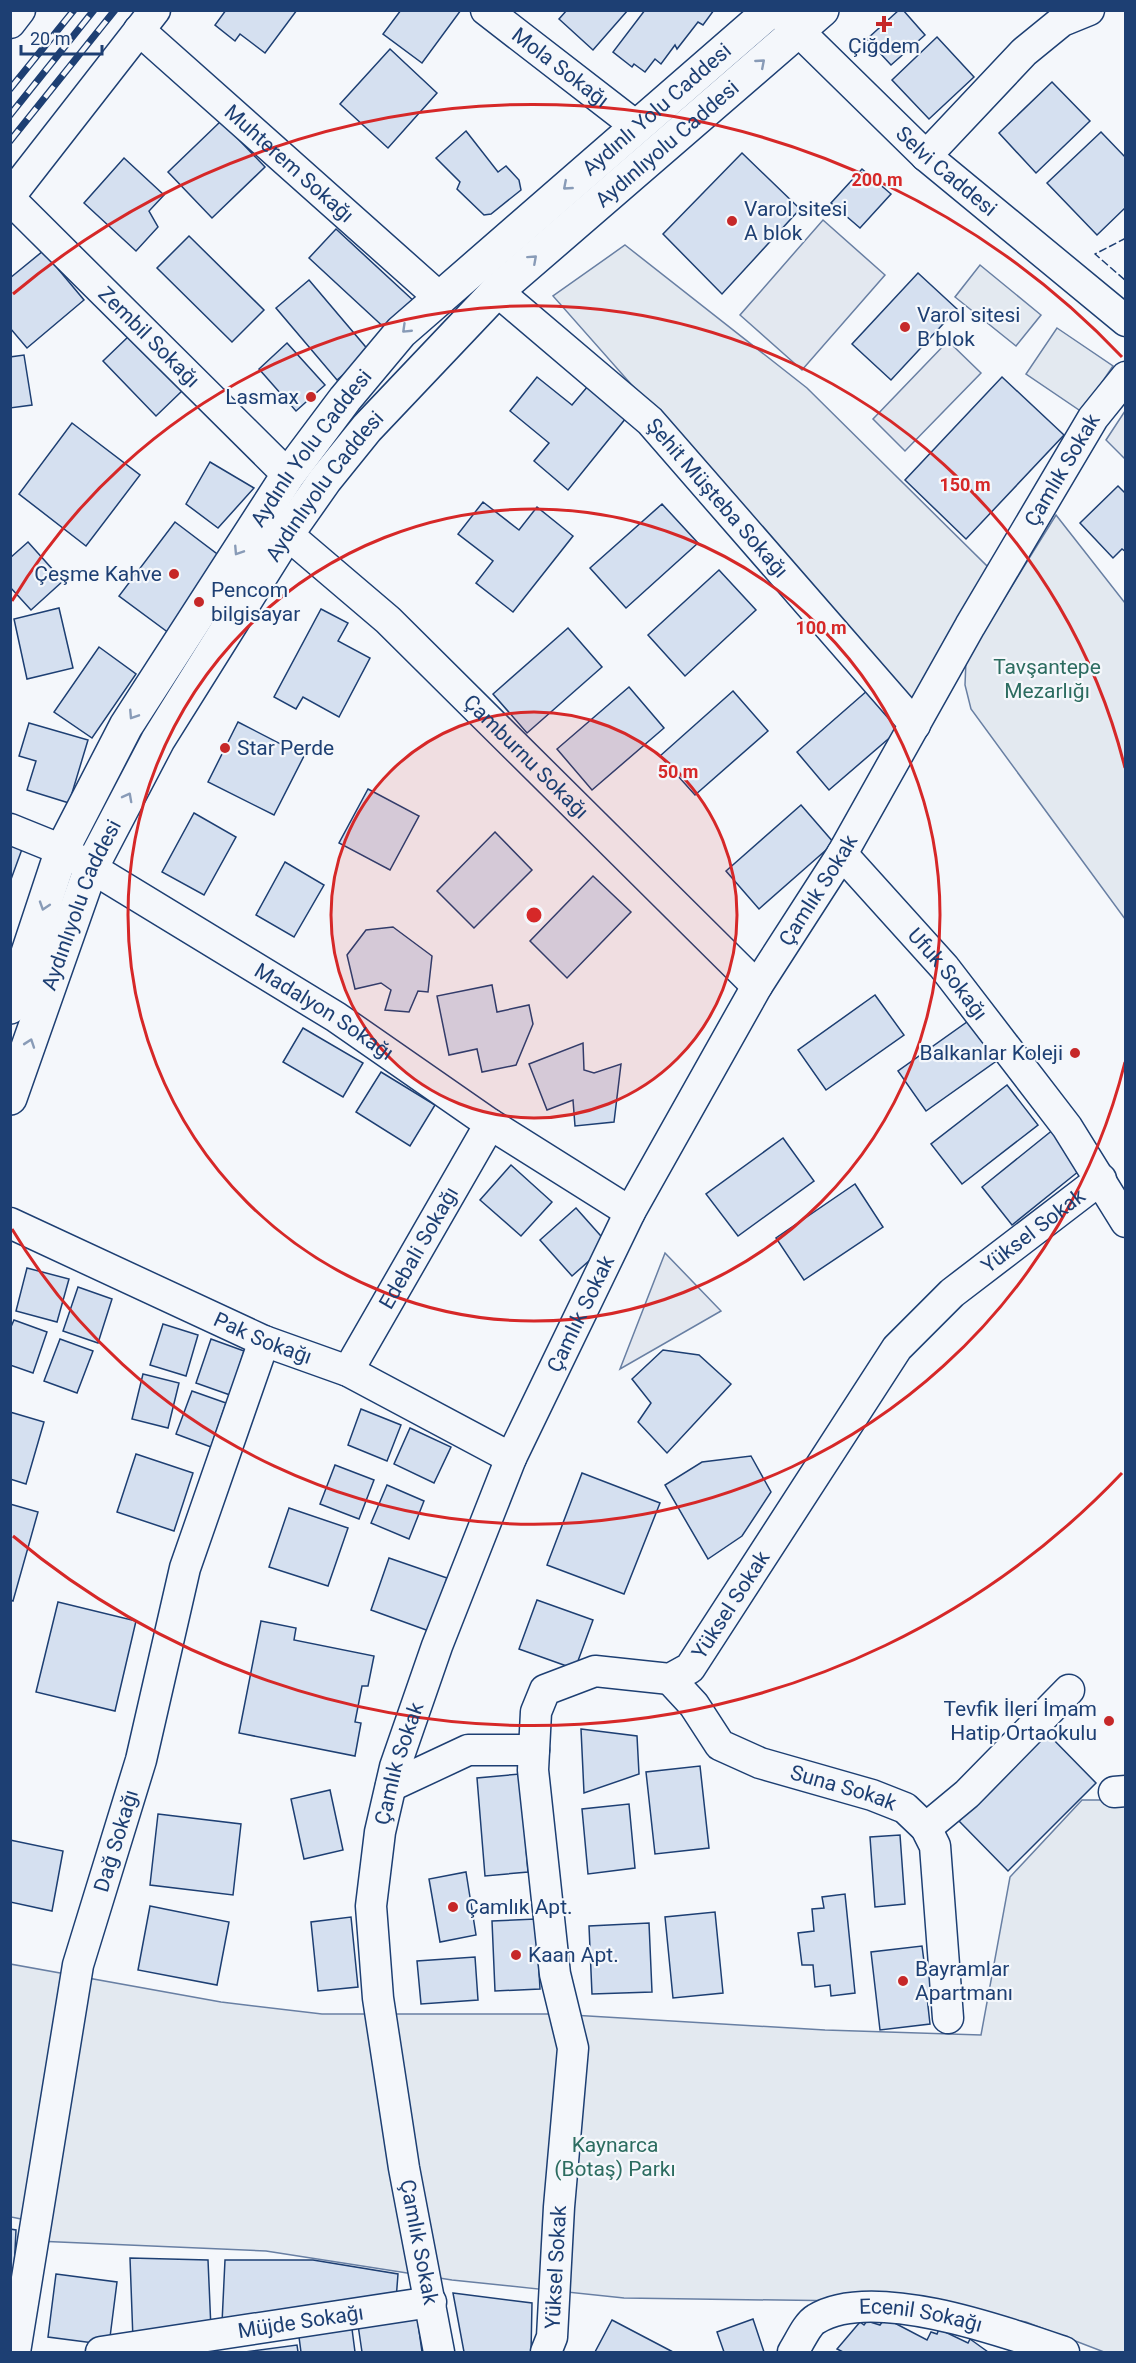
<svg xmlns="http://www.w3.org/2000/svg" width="1136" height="2363" viewBox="0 0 1136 2363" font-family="Roboto,sans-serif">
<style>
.green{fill:#e3e9f0;stroke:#687fa3;stroke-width:1.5}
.parking{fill:#e3e8f0;stroke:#687fa3;stroke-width:1.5}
.building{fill:#d5e0f0;stroke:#1d3f73;stroke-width:1.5}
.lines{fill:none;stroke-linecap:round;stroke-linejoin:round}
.minor-casing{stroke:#1d3f73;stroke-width:33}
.major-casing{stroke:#1d3f73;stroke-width:36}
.minor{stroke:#f4f7fb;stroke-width:30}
.major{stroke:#f4f7fb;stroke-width:33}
.rail-casing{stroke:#1d3f73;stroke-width:7}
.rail{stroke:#f4f7fb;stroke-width:4.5;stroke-dasharray:14;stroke-linecap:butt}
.fence{stroke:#1d3f73;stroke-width:1.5;stroke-dasharray:8 3;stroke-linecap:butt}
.oneway{stroke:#889bb7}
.ring{fill:none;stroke:#d62828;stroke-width:3}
.poi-dot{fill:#c62828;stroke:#f4f7fb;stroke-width:2}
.labels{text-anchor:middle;stroke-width:4.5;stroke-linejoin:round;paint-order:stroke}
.poi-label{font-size:21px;fill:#1d3f73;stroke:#f4f7fb;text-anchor:start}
.street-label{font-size:21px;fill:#1d3f73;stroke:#f4f7fb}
.park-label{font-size:21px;fill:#2c6c60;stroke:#f4f7fb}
.centre{fill:#d62828;stroke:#f4f7fb;stroke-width:3}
.ring-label{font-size:18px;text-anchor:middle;font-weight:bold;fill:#d62828;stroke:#f4f7fb;stroke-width:4.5;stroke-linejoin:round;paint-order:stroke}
</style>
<rect width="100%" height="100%" fill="#f4f7fb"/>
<g class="green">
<path d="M625,245l182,143 182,180 -75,136 -361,-408z"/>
<path d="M980,265l61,50 -25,31 -61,-49z"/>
<path d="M1057,328l56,38 -31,46 -56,-38z"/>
<path d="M1056,515l69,88v316l-154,-210 -6,-24 1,-25z"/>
<path d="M1082,1800h43v552h-21l-78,-30 -104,-20 -298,-4 -172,-18 -186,-29 -230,-10 -15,-22 -10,-2 -1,-253 211,38 101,12h233l270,16 156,5 29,-158z"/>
</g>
<g class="parking">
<path d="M823,220l62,55 -83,95 -62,-55z"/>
<path d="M948,341l33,32 -76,78 -32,-32z"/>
<path d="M1125,411v48l-19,-19z"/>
<path d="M665,1253l56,58 -101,58z"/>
</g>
<g class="building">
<path d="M226,10h71l-32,43 -25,-19 -5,7 -20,-16z"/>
<path d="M401,10h60l-39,53 -39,-29z"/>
<path d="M567,10h61l-35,40 -34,-31z"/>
<path d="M645,10h69l-11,15 -5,-3 -21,27 -2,-4 -14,19 -6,-5 -10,13 -11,-8 -2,3 -19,-15z"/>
<path d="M899,10h4l22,25 -34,30 -24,-26z"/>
<path d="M937,37l37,40 -45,42 -37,-39z"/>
<path d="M390,49l47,44 -49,55 -48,-44z"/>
<path d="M1052,82l38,39 -54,52 -37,-40z"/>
<path d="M221,121l44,46 -53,51 -44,-46z"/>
<path d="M466,131l32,41 8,-6 13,14 2,10 -30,24 -7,1 -27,-26 3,-7 -24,-24z"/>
<path d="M1101,132l25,26v49l-29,28 -50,-52z"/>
<path d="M742,153l58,56 -78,85 -59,-60z"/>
<path d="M124,158l40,37 -15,16 9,16 -22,24 -52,-48z"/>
<path d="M862,169l29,25 -31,34 -29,-25z"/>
<path d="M336,229l80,74 -27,29 -80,-74z"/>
<path d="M189,236l75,74 -32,32 -75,-74z"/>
<path d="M43,251l41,49 -57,48 -17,-20v-50z"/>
<path d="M918,273l39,36 -66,71 -39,-36z"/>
<path d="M309,280l61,72 -33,28 -61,-72z"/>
<path d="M130,335l53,55 -27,26 -53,-55z"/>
<path d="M287,343l38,42 -29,26 -37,-42z"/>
<path d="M24,355l8,50 -22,3v-51z"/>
<path d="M537,377l35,28 16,-19 38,32 -58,72 -34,-29 15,-18 -39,-32z"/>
<path d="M1002,377l62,58 -98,104 -61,-59z"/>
<path d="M72,423l68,52 -54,71 -67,-52z"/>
<path d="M210,462l44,26 -36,40 -32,-24z"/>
<path d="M1118,486l8,8v58l-4,-3 -9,9 -33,-35z"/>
<path d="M483,502l36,28 18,-23 36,29 -60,76 -37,-29 17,-22 -35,-27z"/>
<path d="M662,504l36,39 -72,65 -36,-40z"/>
<path d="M175,522l54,41 -56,73 -54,-40z"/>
<path d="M28,542l35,39 -32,29 -21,-23v-29z"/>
<path d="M719,570l37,40 -71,66 -37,-41z"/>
<path d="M59,608l14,60 -46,11 -13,-60z"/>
<path d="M321,609l27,14 -10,18 32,17 -31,59 -36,-20 -7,12 -22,-12z"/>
<path d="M568,628l34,39 -75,66 -34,-39z"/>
<path d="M99,647l37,27 -44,64 -38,-26z"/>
<path d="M629,687l35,41 -72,62 -35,-41z"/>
<path d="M868,690l33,38 -72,62 -32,-38z"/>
<path d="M733,691l35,40 -73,64 -35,-39z"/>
<path d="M238,722l66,34 -30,59 -66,-33z"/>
<path d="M29,723l59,17 -19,63 -42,-13 9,-29 -17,-5z"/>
<path d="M368,789l51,27 -29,54 -51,-27z"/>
<path d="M801,805l33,38 -75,66 -33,-38z"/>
<path d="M194,813l42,24 -32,58 -42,-23z"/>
<path d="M495,832l37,38 -58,58 -37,-37z"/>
<path d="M10,835l15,6 -15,41z"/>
<path d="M285,862l39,23 -30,52 -38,-22z"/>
<path d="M593,876l38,36 -64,66 -37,-37z"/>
<path d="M393,927l39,29 -4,36 -10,-1 -9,21 -24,-2 6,-20 -10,-7 -26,6 -8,-34 19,-25z"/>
<path d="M492,985l5,27 32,-7 4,19 -17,41 -34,7 -5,-23 -28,6 -12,-59z"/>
<path d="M875,995l29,40 -78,55 -28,-40z"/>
<path d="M974,1017l28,40 -76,54 -28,-40z"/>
<path d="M303,1028l60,35 -20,34 -60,-35z"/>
<path d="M583,1043l1,27 10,3 27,-9 -7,58 -39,4 -2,-26 -26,10 -18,-46z"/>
<path d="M381,1072l54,33 -25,41 -54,-34z"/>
<path d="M1007,1085l31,40 -76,59 -31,-40z"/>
<path d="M1054,1129l30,38 -72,58 -30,-38z"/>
<path d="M783,1138l31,43 -76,55 -32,-42z"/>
<path d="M511,1165l41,37 -31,34 -41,-36z"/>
<path d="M855,1184l28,43 -79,53 -28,-42z"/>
<path d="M576,1208l32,36 -36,32 -32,-36z"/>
<path d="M27,1268l42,11 -12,43 -41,-11z"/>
<path d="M78,1287l34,12 -14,44 -35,-12z"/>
<path d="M14,1320l33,12 -14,41 -23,-8v-36z"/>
<path d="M163,1324l35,11 -12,41 -36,-11z"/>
<path d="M60,1339l33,12 -16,42 -33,-12z"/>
<path d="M211,1339l33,12 -14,44 -34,-12z"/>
<path d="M663,1350l36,5 32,29 -64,69 -29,-31 13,-19 -19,-24z"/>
<path d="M143,1374l36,9 -11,45 -36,-9z"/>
<path d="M192,1391l34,12 -15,44 -35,-13z"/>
<path d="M361,1409l40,16 -14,36 -39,-16z"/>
<path d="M10,1412l34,10 -18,62 -16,-5z"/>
<path d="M410,1428l41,19 -17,36 -40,-19z"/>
<path d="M136,1454l57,19 -19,58 -57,-19z"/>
<path d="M751,1456l20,36 -29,44 -34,23 -43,-74 37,-23z"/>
<path d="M335,1465l39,15 -15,39 -39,-15z"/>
<path d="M582,1473l78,30 -36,91 -77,-29z"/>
<path d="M387,1485l37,16 -15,38 -38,-16z"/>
<path d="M10,1504l28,8 -25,89 -3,-1z"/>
<path d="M289,1508l59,20 -20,58 -59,-19z"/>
<path d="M389,1558l58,20 -18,53 -58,-21z"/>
<path d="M537,1600l56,20 -18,49 -56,-20z"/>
<path d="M58,1602l78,19 -21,90 -79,-19z"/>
<path d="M261,1621l35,7 -2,12 80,16 -6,30h-6l-7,36 6,1 -6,33 -116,-23z"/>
<path d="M581,1729l56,7 2,38 -55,19z"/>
<path d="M1047,1733l49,50 -88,88 -49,-50z"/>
<path d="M700,1766l9,82 -54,6 -9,-82z"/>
<path d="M520,1774l8,98 -43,4 -8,-98z"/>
<path d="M330,1790l13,60 -39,9 -13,-60z"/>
<path d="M629,1804l6,64 -47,6 -6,-65z"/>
<path d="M158,1814l83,10 -8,71 -83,-10z"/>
<path d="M900,1835l5,69 -30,3 -5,-70z"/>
<path d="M10,1840l53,11 -11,60 -42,-9z"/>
<path d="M466,1872l10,63 -36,7 -11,-63z"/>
<path d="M845,1894l10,99 -24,3 -1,-11 -15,2 -2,-22h-11l-4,-32 16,-2 -2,-22 12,-1 -2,-11z"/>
<path d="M150,1906l79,16 -12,63 -79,-15z"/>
<path d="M715,1912l8,81 -50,5 -8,-81z"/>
<path d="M351,1917l7,70 -40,4 -7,-69z"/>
<path d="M536,1919l4,70 -45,2 -3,-70z"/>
<path d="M649,1923l3,69 -60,2 -3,-68z"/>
<path d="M922,1946l3,23 5,-1 3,26 -6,3 3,27 -50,6 -9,-78z"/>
<path d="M475,1957l3,43 -57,4 -4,-43z"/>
<path d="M10,2229l6,1 -2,41h-4z"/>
<path d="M130,2258l78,2 3,69 -78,11z"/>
<path d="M225,2260h88l85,14 -2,26 -174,23z"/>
<path d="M56,2274l61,8 -8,63 -61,-8z"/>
<path d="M453,2293l79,10 -1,49h-67z"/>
<path d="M417,2316l5,36h-60l-4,-27z"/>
<path d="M885,2318l42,22 4,-8 6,2 2,-5 29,14 2,-4 18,13h-145l-6,-3 23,-27 4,3 3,-4 13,4z"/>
<path d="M753,2319l11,33h-40l-7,-20z"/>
<path d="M612,2320l61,32h-78z"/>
<path d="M352,2329l3,23h-54l-2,-15z"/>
<path d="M297,2345l1,7h-53z"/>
</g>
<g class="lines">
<g class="minor-casing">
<g id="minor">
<path id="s1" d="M486,10l150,116"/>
<path id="s2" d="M777,10l149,146 200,165"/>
<path d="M10,23l10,-13"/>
<path id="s3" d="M139,30l301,268"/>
<path d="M926,156l98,-104 38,-31 27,-11"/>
<path d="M10,196l145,-186"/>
<path id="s4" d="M10,199l278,276"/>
<path id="s5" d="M497,291l153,130 265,304"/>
<path id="s6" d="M287,534l101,86 369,366"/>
<path id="s7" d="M10,829l52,21 274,167 154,107 140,88"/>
<path id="s8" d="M842,854l102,113 123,160 59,95"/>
<path id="s9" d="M10,1223l254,118 84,30 163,87"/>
<path id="s10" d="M348,1371l142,-247"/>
<path id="s11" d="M670,1679l24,26 26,40 40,18 112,32 33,13 21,20 9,18 13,172"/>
<path d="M391,1786l77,-36h66"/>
<path d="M1114,1792l12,-1"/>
<path d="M926,1828l41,-34 102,-104"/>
<path id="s12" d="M15,2352l63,-387 63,-205 44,-192 79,-227"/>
<path id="s13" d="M101,2352l330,-50"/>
<path id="s14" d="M439,2352l-35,-184 -26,-170 -7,-92 9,-74 15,-65 42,-121 74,-188 119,-246 127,-226 85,-132 128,-228 123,-208 33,-41"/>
<path id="s15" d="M546,2352l6,-15 7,-130 14,-159 -18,-74 -22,-204 3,-58 9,-22 50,-19 75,8 20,-11 207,-320 55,-55 149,-114"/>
<path id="s16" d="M793,2352c6,-9 14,-28 23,-33 56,-35 190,13 248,33"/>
</g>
</g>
<g class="major-casing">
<g id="major">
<path id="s17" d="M10,1007l52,-157 64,-124 162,-251 57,-76 56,-67 370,-322"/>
<path id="s18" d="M10,1098l81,-230 67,-128 129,-206 38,-54 42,-52 130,-137 325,-281"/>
</g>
</g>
<use href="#minor" class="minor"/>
<use href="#major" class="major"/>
<g class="rail-casing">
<g id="rail">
<path d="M10,89l64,-79"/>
<path d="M10,115l84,-105"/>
<path d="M10,141l105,-131"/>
</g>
</g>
<use href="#rail" class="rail"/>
<path class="fence" d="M1126,238l-31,16 31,27"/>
</g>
<defs><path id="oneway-chevron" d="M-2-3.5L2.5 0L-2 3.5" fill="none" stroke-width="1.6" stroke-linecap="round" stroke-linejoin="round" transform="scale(1.5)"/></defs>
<g class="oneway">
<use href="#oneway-chevron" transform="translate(761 63) rotate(-41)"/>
<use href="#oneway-chevron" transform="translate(567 186) rotate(139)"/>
<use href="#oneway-chevron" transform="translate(533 259) rotate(-42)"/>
<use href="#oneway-chevron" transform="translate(406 329) rotate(136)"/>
<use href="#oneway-chevron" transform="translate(238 551) rotate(123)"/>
<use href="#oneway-chevron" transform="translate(133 715) rotate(123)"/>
<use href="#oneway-chevron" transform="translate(128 797) rotate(-62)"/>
<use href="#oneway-chevron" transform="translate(44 906) rotate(108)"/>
<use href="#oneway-chevron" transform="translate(30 1043) rotate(-71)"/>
</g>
<circle cx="534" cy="915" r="203" fill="#d62828" fill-opacity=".12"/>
<g class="ring">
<circle cx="534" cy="915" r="203"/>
<circle cx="534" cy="915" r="406"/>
<path d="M1125 1062A609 609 0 0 1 12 1229M12 601A609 609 0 0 1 1125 768"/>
<path d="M1122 1473A811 811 0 0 1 13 1536M13 294A811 811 0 0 1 1122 357"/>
</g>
<g class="poi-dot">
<path d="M881 15h6v6h6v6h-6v6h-6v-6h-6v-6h6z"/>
<circle cx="732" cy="221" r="6"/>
<circle cx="905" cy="327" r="6"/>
<circle cx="311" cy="397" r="6"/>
<circle cx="174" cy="574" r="6"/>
<circle cx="199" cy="602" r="6"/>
<circle cx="225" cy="748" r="6"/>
<circle cx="1075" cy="1053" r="6"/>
<circle cx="1109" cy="1721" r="6"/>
<circle cx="453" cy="1907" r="6"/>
<circle cx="516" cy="1955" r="6"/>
<circle cx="903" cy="1981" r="6"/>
</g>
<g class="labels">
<g class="poi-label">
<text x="884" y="53" text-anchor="middle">Çiğdem</text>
<text x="744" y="216">Varol sitesi<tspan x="744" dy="24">A blok</tspan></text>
<text x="917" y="322">Varol sitesi<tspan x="917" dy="24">B blok</tspan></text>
<text x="299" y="404" text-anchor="end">Lasmax</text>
<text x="162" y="581" text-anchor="end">Çeşme Kahve</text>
<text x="211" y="597">Pencom<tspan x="211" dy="24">bilgisayar</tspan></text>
<text x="237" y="755">Star Perde</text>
<text x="1063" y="1060" text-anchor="end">Balkanlar Koleji</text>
<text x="1097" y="1716" text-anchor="end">Tevfik İleri İmam<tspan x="1097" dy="24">Hatip Ortaokulu</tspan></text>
<text x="465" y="1914">Çamlık Apt.</text>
<text x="528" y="1962">Kaan Apt.</text>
<text x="915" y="1976">Bayramlar<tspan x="915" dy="24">Apartmanı</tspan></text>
</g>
<g class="street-label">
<text dy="7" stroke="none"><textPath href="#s1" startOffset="94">Mola Sokağı</textPath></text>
<text dy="7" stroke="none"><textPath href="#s17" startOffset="1125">Aydınlı Yolu Caddesi</textPath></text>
<text dy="7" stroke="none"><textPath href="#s18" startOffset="1178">Aydınlıyolu Caddesi</textPath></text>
<text dy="7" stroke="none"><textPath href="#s3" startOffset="201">Muhterem Sokağı</textPath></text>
<text dy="7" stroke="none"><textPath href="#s2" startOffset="234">Selvi Caddesi</textPath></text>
<text dy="7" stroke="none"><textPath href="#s4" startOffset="196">Zembil Sokağı</textPath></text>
<text dy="7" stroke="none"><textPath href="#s17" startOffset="639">Aydınlı Yolu Caddesi</textPath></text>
<text dy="7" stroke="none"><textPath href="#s14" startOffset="2055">Çamlık Sokak</textPath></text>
<text dy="7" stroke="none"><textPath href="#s18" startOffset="692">Aydınlıyolu Caddesi</textPath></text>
<text dy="7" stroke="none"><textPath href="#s5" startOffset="303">Şehit Müşteba Sokağı</textPath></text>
<text dy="7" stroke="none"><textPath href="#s6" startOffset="327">Çamburnu Sokağı</textPath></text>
<text dy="7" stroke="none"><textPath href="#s14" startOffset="1569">Çamlık Sokak</textPath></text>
<text dy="7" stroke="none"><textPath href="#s18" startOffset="206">Aydınlıyolu Caddesi</textPath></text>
<text dy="7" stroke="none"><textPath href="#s8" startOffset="160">Ufuk Sokağı</textPath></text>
<text dy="7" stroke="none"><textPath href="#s7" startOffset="364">Madalyon Sokağı</textPath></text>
<text dy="7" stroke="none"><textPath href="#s15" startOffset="1382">Yüksel Sokak</textPath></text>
<text dy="7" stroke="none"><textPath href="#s10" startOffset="142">Edebali Sokağı</textPath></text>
<text dy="7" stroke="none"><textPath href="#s14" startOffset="1083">Çamlık Sokak</textPath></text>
<text dy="7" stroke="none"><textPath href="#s9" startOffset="278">Pak Sokağı</textPath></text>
<text dy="7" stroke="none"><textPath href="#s15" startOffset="896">Yüksel Sokak</textPath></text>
<text dy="7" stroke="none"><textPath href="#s14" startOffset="597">Çamlık Sokak</textPath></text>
<text dy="7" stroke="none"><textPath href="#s11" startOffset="214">Suna Sokak</textPath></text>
<text dy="7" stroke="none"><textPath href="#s12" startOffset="522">Dağ Sokağı</textPath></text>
<text transform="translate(419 2242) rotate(79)" y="7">Çamlık Sokak</text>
<text dy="7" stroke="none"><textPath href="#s15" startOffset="86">Yüksel Sokak</textPath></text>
<text dy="7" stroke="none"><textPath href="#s16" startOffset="148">Ecenil Sokağı</textPath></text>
<text dy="7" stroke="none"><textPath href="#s13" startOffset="202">Müjde Sokağı</textPath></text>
</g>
<g class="park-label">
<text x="1047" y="674">Tavşantepe<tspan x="1047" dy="24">Mezarlığı</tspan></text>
<text x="615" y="2152">Kaynarca<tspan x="615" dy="24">(Botaş) Parkı</tspan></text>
</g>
</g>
<circle cx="534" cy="915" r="9" class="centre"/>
<g class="ring-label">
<text x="877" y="186">200 m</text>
<text x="965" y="491">150 m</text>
<text x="821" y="634">100 m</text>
<text x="678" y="778">50 m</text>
</g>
<rect width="1136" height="2363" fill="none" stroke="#1d3f73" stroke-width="24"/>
<path d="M21 45v9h81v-9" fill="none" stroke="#1d3f73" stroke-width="3"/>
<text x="30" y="45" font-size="18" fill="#1d3f73" stroke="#f4f7fb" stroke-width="4.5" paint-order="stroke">20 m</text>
</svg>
